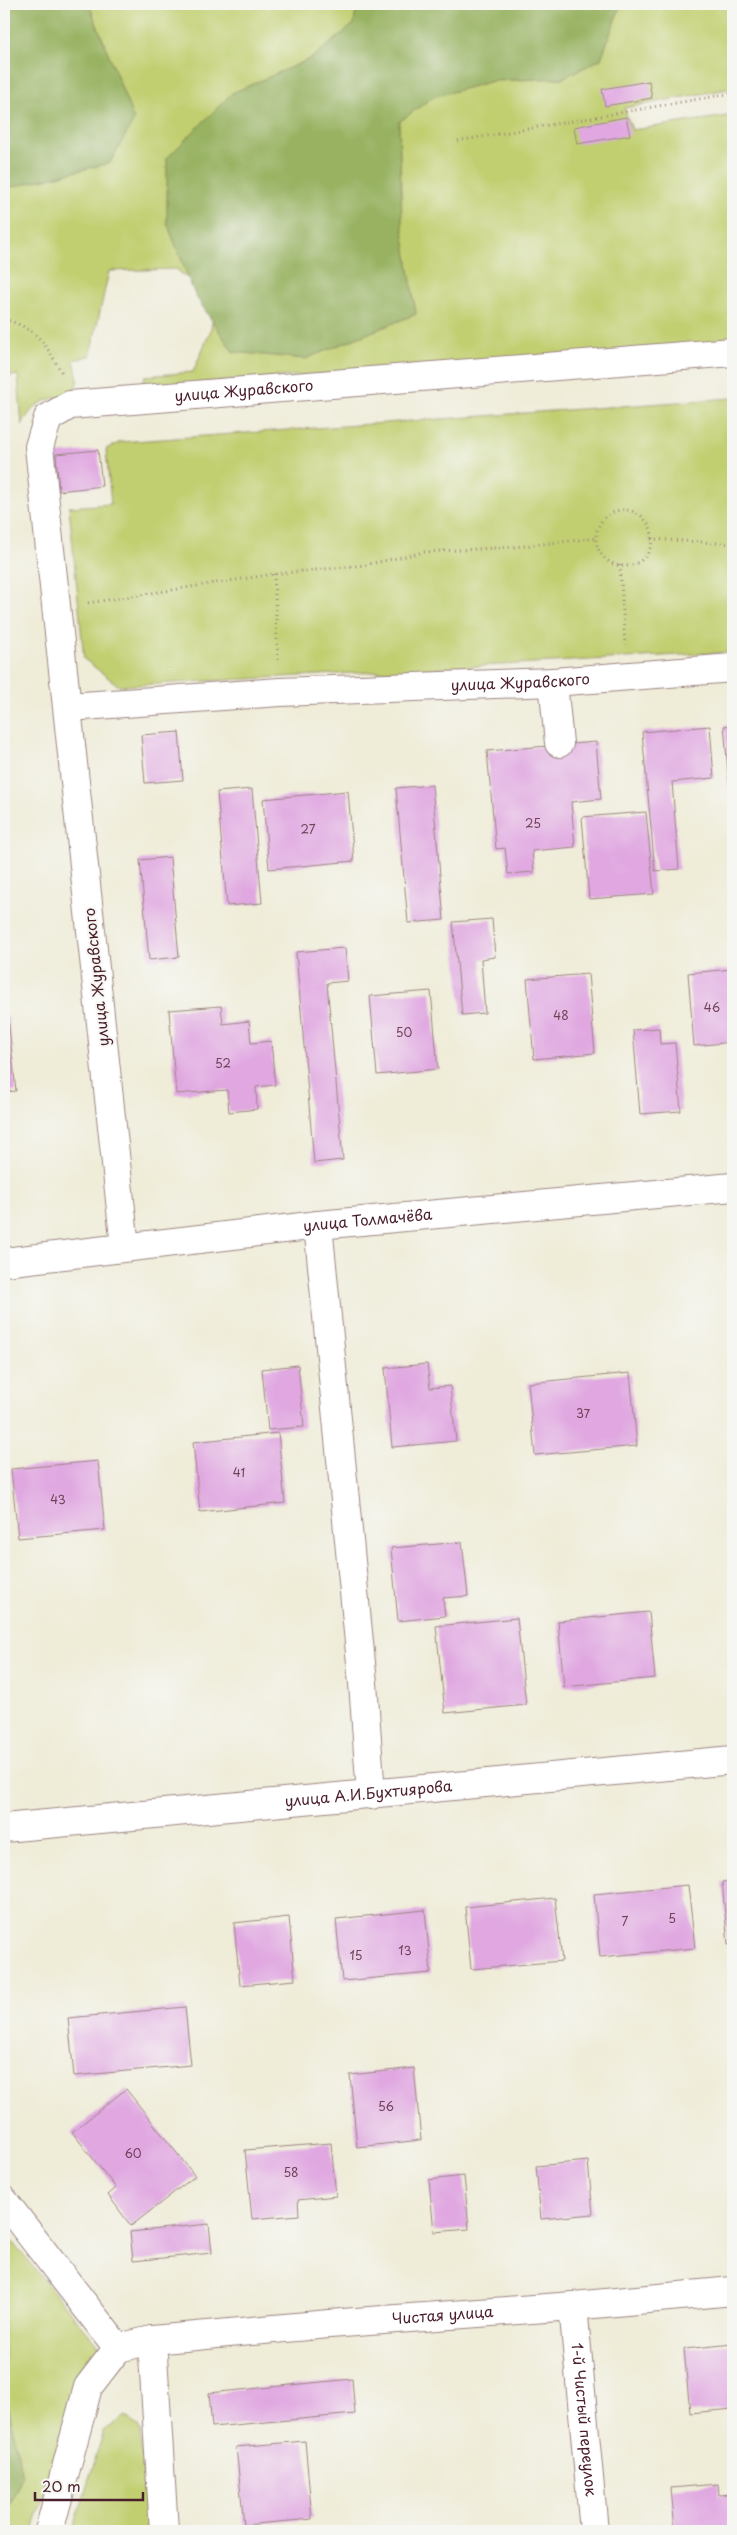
<svg xmlns="http://www.w3.org/2000/svg" width="737" height="2535" viewBox="0 0 737 2535" font-family="'Playpen Sans',sans-serif">
<style>
.green{fill:#c1cf70;stroke:#86774e}
.forest{fill:#98b262;stroke:#716846}
.building{fill:#e0a7e1}
.lines{fill:none;stroke-linecap:round;stroke-linejoin:round}
.minor-casing{stroke:#9c8682;stroke-width:30}
.path{stroke:#9c8682;stroke-width:3;stroke-dasharray:1 4;stroke-linecap:butt}
.minor{stroke:#fff;stroke-width:28}
.labels{text-anchor:middle;stroke-width:4;stroke-linejoin:round;paint-order:stroke}
.number-label{font-size:12px;fill:#704158}
.street-label{font-size:15px;fill:#4a1f2b;stroke:#f6f6f2}
</style>
<rect width="100%" height="100%" fill="#f6f6f2"/>
<filter id="ink" filterUnits="userSpaceOnUse"><feTurbulence type="fractalNoise" baseFrequency=".02" numOctaves="2"/><feDisplacementMap in="SourceGraphic" scale="10" xChannelSelector="R" yChannelSelector="G"/><feConvolveMatrix kernelMatrix="1 2 1 2 8 2 1 2 1" color-interpolation-filters="sRGB"/></filter>
<filter id="wash" filterUnits="userSpaceOnUse"><feTurbulence type="fractalNoise" baseFrequency=".0096" numOctaves="4" result="noise"/><feDisplacementMap in="SourceGraphic" scale="20" xChannelSelector="R" yChannelSelector="G"/><feGaussianBlur stdDeviation="1.12" result="paint"/><feColorMatrix in="noise" values="0 0 0 0 0 0 0 0 0 0 0 0 0 0 0 0 0 1.4 0 .05"/><feComposite in="paint" operator="in"/></filter>
<g filter="url(#wash)">
<rect width="100%" height="100%" fill="#efecd8"/>
<g class="green">
<path d="M4,4h729v84l-109,20 8,22 101,-15v229l-591,43 3,-11 48,-4 17,-40 5,-23 -14,-20 -25,-20 -67,2 -19,85 -16,4 4,20 -6,14c-25,5 -38,7 -50,31l-4,-50 -14,2z"/>
<path d="M733,398v254l-614,34 -35,-27 -15,-152 42,-3 -5,-55 15,-7z"/>
<path d="M4,2232l98,118 -23,30 -46,151h-29z"/>
<path d="M126,2416l14,12 7,103h-74l31,-100z"/>
</g>
<g class="forest">
<path d="M4,4h85l45,116 -24,43 -106,26z"/>
<path d="M357,4h264l-20,55 -38,19 -70,3 -60,16 -34,25 3,101 14,91 -111,45 -72,-7 -38,-57 -28,-72v-65l65,-65 80,-35 42,-34z"/>
<path d="M4,2384l18,93 -18,42z"/>
</g>
<g id="blocks">
<g class="building">
<path d="M649,81l3,17 -47,8 -3,-17z"/>
<path d="M626,117l4,18 -53,9 -3,-17z"/>
<path d="M98,450l4,36 -43,5 -3,-37z"/>
<path d="M733,725v66l-3,1 -6,-66z"/>
<path d="M710,726l4,52 -42,4 7,87 -24,2 -13,-139z"/>
<path d="M179,732l4,48 -38,3 -4,-48z"/>
<path d="M596,742l5,57 -30,3 4,45 -43,4 2,21 -26,2 -3,-26 -9,1 -9,-98z"/>
<path d="M432,785l12,135 -36,3 -12,-135z"/>
<path d="M252,789l10,114 -35,3 -10,-114z"/>
<path d="M348,791l6,70 -85,8 -6,-70z"/>
<path d="M646,812l8,82 -65,5 -7,-82z"/>
<path d="M170,857l9,100 -30,3 -9,-100z"/>
<path d="M492,919l3,38 -14,2 4,54 -23,2 -9,-93z"/>
<path d="M345,948l3,33 -21,2 16,177 -29,3 -18,-211z"/>
<path d="M733,969v73l-39,4 -6,-73z"/>
<path d="M588,974l7,79 -61,6 -7,-80z"/>
<path d="M431,991l7,78 -61,6 -7,-79z"/>
<path d="M221,1006l2,18 26,-3 2,22 20,-2 4,44 -19,2 1,22 -28,3 -2,-22 -51,4 -7,-84z"/>
<path d="M4,1017h4l8,74 -12,1z"/>
<path d="M659,1028l1,16 15,-1 6,68 -41,3 -7,-84z"/>
<path d="M427,1364l3,24 20,-2 6,55 -64,6 -7,-79z"/>
<path d="M298,1365l6,62 -36,3 -6,-61z"/>
<path d="M630,1373l7,73 -102,9 -7,-72z"/>
<path d="M278,1433l7,70 -85,9 -7,-70z"/>
<path d="M98,1461l7,69 -87,8 -7,-69z"/>
<path d="M462,1542l6,54 -25,2 2,18 -47,5 -7,-73z"/>
<path d="M649,1612l6,66 -91,9 -6,-66z"/>
<path d="M517,1618l9,87 -81,8 -9,-87z"/>
<path d="M733,1881v63l-5,1 -6,-63z"/>
<path d="M688,1885l7,63 -95,9 -6,-63z"/>
<path d="M555,1898l7,63 -91,8 -6,-62z"/>
<path d="M425,1910l6,63 -89,8 -6,-62z"/>
<path d="M289,1917l6,63 -55,5 -6,-62z"/>
<path d="M185,2007l6,58 -117,11 -6,-58z"/>
<path d="M414,2068l7,72 -64,7 -7,-72z"/>
<path d="M126,2089l69,87 -64,50 -23,-31 8,-7 -44,-56z"/>
<path d="M331,2143l5,53 -38,4 1,15 -47,4 -7,-69z"/>
<path d="M588,2161l5,53 -52,5 -5,-53z"/>
<path d="M464,2176l5,53 -35,3 -5,-52z"/>
<path d="M209,2224l3,29 -79,8 -3,-29z"/>
<path d="M733,2344v65l-43,4 -6,-64z"/>
<path d="M352,2379l3,35 -143,13 -3,-34z"/>
<path d="M305,2441l7,78 -68,6 -8,-78z"/>
<path d="M718,2484l1,11 14,-1v37h-58l-4,-43z"/>
</g>
</g>
</g>
<g filter="url(#ink)">
<use href="#blocks" fill-opacity="0" stroke="#9c8682" stroke-width="1"/>
<g class="lines">
<g class="minor-casing">
<g id="minor">
<path d="M553,682l6,61"/>
<path id="s1" d="M69,707l211,-15 273,-10 180,-14"/>
<path d="M318,1225l45,458 8,112"/>
<path id="s2" d="M125,1247l-86,-800 9,-29 22,-13 663,-53"/>
<path id="s3" d="M4,1262l314,-37 415,-38"/>
<path id="s4" d="M4,1828l729,-68"/>
<path d="M4,2201l114,147"/>
<path id="s5" d="M573,2306l21,225"/>
<path d="M152,2340l12,191"/>
<path id="s6" d="M49,2531l39,-144 30,-39 34,-8 177,-16 244,-18 160,-15"/>
</g>
</g>
<g class="path">
<path d="M458,141l275,-48"/>
<path d="M4,319c34,10 41,25 58,54"/>
<circle cx="624" cy="538" r="28"/>
<path d="M651,539l82,5"/>
<path d="M620,565l5,80"/>
<path d="M274,574l4,87"/>
<path d="M88,603l186,-29 91,-9 59,-13 90,-5 83,-9"/>
</g>
<use href="#minor" class="minor"/>
</g>
</g>
<g class="labels">
<g class="number-label">
<text x="533" y="828">25</text>
<text x="308" y="834">27</text>
<text x="712" y="1012">46</text>
<text x="561" y="1020">48</text>
<text x="404" y="1037">50</text>
<text x="223" y="1068">52</text>
<text x="583" y="1418">37</text>
<text x="239" y="1477">41</text>
<text x="58" y="1504">43</text>
<text x="672" y="1923">5</text>
<text x="625" y="1926">7</text>
<text x="405" y="1955">13</text>
<text x="356" y="1960">15</text>
<text x="386" y="2111">56</text>
<text x="133" y="2158">60</text>
<text x="291" y="2177">58</text>
</g>
<g class="street-label">
<text dy="5" stroke="none"><textPath href="#s2" startOffset="1035">улица Журавского</textPath></text>
<text dy="5" stroke="none"><textPath href="#s1" startOffset="452">улица Журавского</textPath></text>
<text transform="translate(97 977) rotate(-96)" y="5">улица Журавского</text>
<text dy="5" stroke="none"><textPath href="#s3" startOffset="366">улица Толмачёва</textPath></text>
<text dy="5" stroke="none"><textPath href="#s4" startOffset="366">улица А.И.Бухтиярова</textPath></text>
<text dy="5" stroke="none"><textPath href="#s6" startOffset="525">Чистая улица</textPath></text>
<text dy="5" stroke="none"><textPath href="#s5" startOffset="114">1-й Чистый переулок</textPath></text>
</g>
</g>
<rect width="737" height="2535" fill="none" stroke="#f6f6f2" stroke-width="20"/>
<path d="M35 2492v8h108v-8" fill="none" stroke="#4a1f2b" stroke-width="2.5"/>
<text x="42" y="2492" font-size="15" fill="#4a1f2b" stroke="#f6f6f2" stroke-width="4" paint-order="stroke">20 m</text>
</svg>
